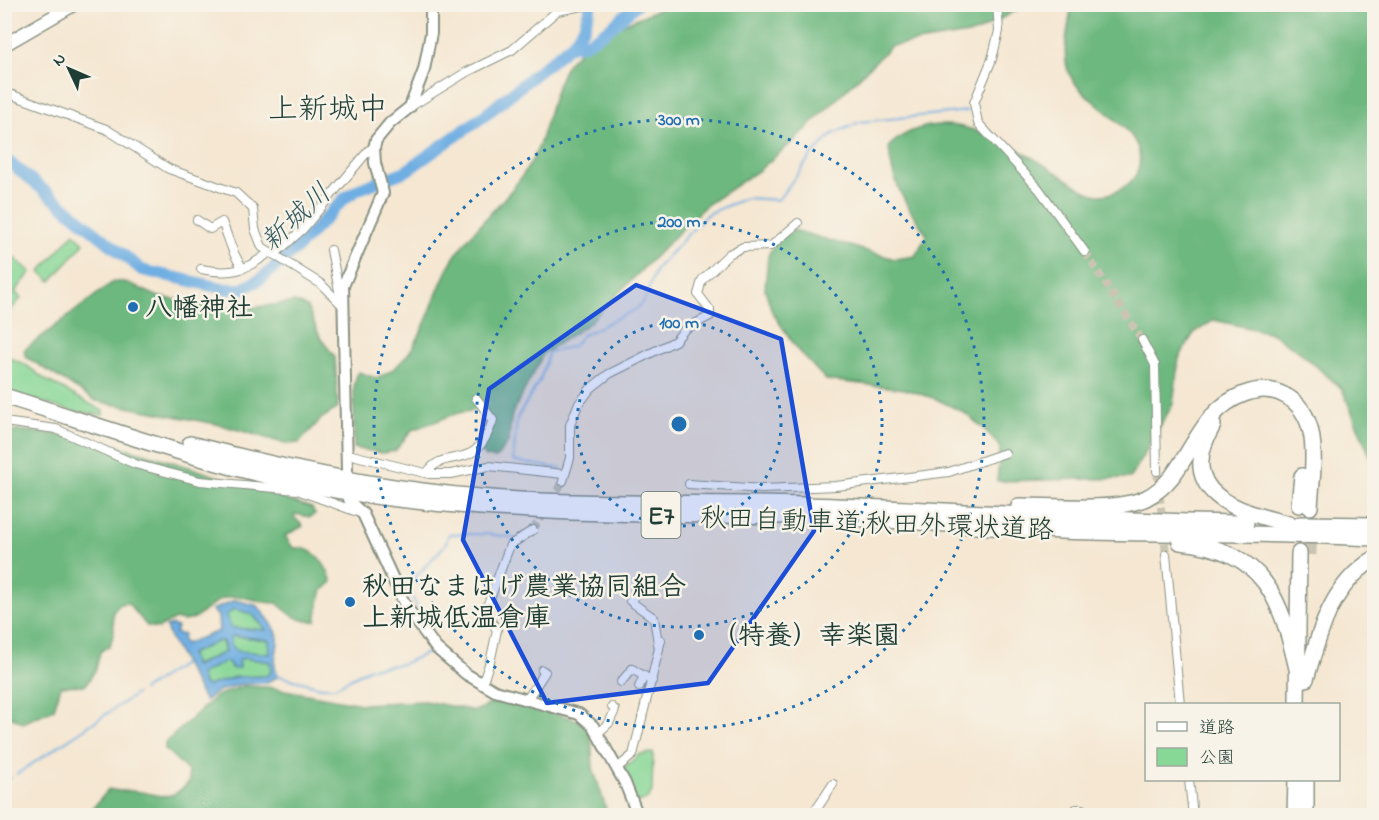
<svg xmlns="http://www.w3.org/2000/svg" width="1379" height="820" viewBox="0 0 1379 820" font-family="'Indie Flower','Klee One',sans-serif">
<style>
.green{fill:#87d796;stroke:#538a65;stroke-width:1.5}
.forest{fill:#6db87f;stroke:#467a5a;stroke-width:1.5}
.water{fill:#6eaee2;stroke:#46768b;stroke-width:1.5;fill-rule:evenodd}
.lines{fill:none;stroke-linecap:round;stroke-linejoin:round}
.stream{stroke:#6eaee2;stroke-width:2}
.river{stroke:#6eaee2;stroke-width:12}
.minor-tunnel{stroke:#cac5b2;stroke-width:8;stroke-dasharray:8 4;stroke-linecap:butt}
.motorway-tunnel{stroke:#cac5b2;stroke-width:15;stroke-dasharray:15 8;stroke-linecap:butt}
.minor-casing{stroke:#8a9283;stroke-width:10}
.secondary-casing{stroke:#8a9283;stroke-width:14}
.primary-casing{stroke:#8a9283;stroke-width:15}
.motorway-casing{stroke:#8a9283;stroke-width:18}
.minor{stroke:#fff;stroke-width:8}
.secondary{stroke:#fff;stroke-width:10}
.primary{stroke:#fff;stroke-width:12}
.motorway{stroke:#fff;stroke-width:15}
.marked{fill:#1d4ed8;fill-opacity:0.2;stroke:#1d4ed8;stroke-width:4.5;stroke-linejoin:round}
.ring{fill:none;stroke:#1f6fb2;stroke-width:3;stroke-dasharray:3 6}
.poi-dot{fill:#1f6fb2;stroke:#f7f3e8;stroke-width:2}
.labels{text-anchor:middle;stroke-width:5;stroke-linejoin:round;paint-order:stroke}
.shield{fill:#f7f3e8;stroke:#60746a;stroke-width:1.5}
.shield-label{font-size:26px;font-weight:bold;fill:#1f3d34}
.poi-label{font-size:27px;font-weight:bold;fill:#1f3d34;stroke:#f7f3e8;text-anchor:start}
.street-label{font-size:27px;fill:#1f3d34;stroke:#f7f3e8}
.water-label{font-size:28px;font-style:italic;fill:#335960;stroke:#f7f3e8}
.quarter-label{font-size:30px;fill:#1f3d34;stroke:#f7f3e8}
.centre{fill:#1f6fb2;stroke:#f7f3e8;stroke-width:3}
.ring-label{font-size:18px;text-anchor:middle;font-weight:bold;fill:#1f6fb2;stroke:#f7f3e8;stroke-width:5;stroke-linejoin:round;paint-order:stroke}
</style>
<rect width="100%" height="100%" fill="#f7f3e8"/>
<filter id="ink" filterUnits="userSpaceOnUse"><feTurbulence type="fractalNoise" baseFrequency=".0167" numOctaves="2"/><feDisplacementMap in="SourceGraphic" scale="12" xChannelSelector="R" yChannelSelector="G"/><feConvolveMatrix kernelMatrix="1 2 1 2 8 2 1 2 1" color-interpolation-filters="sRGB"/></filter>
<filter id="wash" filterUnits="userSpaceOnUse"><feTurbulence type="fractalNoise" baseFrequency=".008" numOctaves="4" result="noise"/><feDisplacementMap in="SourceGraphic" scale="24" xChannelSelector="R" yChannelSelector="G"/><feGaussianBlur stdDeviation="1.35" result="paint"/><feColorMatrix in="noise" values="0 0 0 0 0 0 0 0 0 0 0 0 0 0 0 0 0 1.4 0 .05"/><feComposite in="paint" operator="in"/></filter>
<g filter="url(#wash)">
<rect width="100%" height="100%" fill="#f5e7d2"/>
<g class="green">
<path d="M74,233l10,10 -33,38 -11,-9z"/>
<path d="M5,250l26,22 -16,20 6,6 -16,19z"/>
<path d="M4,355l22,10 20,15 57,31v4l-32,-4 -66,-20z"/>
<path d="M234,609l18,5 14,16 -35,-2 -5,-13z"/>
<path d="M231,636l38,4 2,14 -34,-3 -6,-6z"/>
<path d="M221,640l4,12 -30,13 -5,-11z"/>
<path d="M244,658l26,4 2,2 -1,8 -5,4 -31,1 -28,9 -4,-2 -3,-10 24,-12h4l3,6 8,-2 -1,-5z"/>
<path d="M653,753l-1,38 -4,8 -11,3 -15,-33 18,-15z"/>
</g>
<g class="forest">
<path d="M669,5h357l-51,28 -84,13 -95,93 -38,32 -53,35 -117,118 -44,29 -32,61 -4,29 -12,15 -10,-1 -4,-4 4,-35 -10,-8 -18,3 -46,17 -17,21 -13,2 -28,-5v-64l4,-12 18,6c48,-17 53,-80 77,-119 24,-38 66,-67 84,-109 10,-23 19,-77 36,-93 26,-26 63,-38 96,-52z"/>
<path d="M1071,5h303v460l-32,-76 -42,-37 -29,-19 -57,-13 -20,13 -15,25 -6,46 -43,74 -133,3 3,-34 -16,-18 -21,-17 -27,-13 -31,-10 -79,-9 -28,-30 -26,-38 -7,-23 3,-33 10,-19 16,-7 101,29 20,-3 12,-21c-20,-28 -37,-54 -38,-89 54,-49 123,-1 173,30 10,6 24,18 36,19 15,1 35,-10 40,-25 14,-46 -62,-64 -71,-103 -5,-20 3,-42 4,-62z"/>
<path d="M113,282h12l34,15 77,13 59,-8 12,5 14,32 14,18 3,51 -16,10 -23,25 -12,1 -66,-19 -125,-24 -70,-44 -2,-7z"/>
<path d="M4,430c107,2 208,47 308,78l3,6 -5,3 -15,-3 -1,3 9,9 -18,10 8,12c21,-2 32,14 39,34l-11,10 -5,29c-17,1 -26,-6 -39,-18 -18,1 -34,-10 -52,-5 -20,6 -27,29 -50,21l-16,9 -12,-2 -19,-23 -8,1 -7,8 1,21 -4,12 -10,7 -4,17 -10,16 -25,1 -7,23 -31,14 -18,-9z"/>
<path d="M243,686l25,1 93,17 64,-3 50,10 20,-9 12,-1 65,17 10,5 9,10 2,35 15,47 -522,1 23,-27c9,3 14,2 23,2 26,1 35,15 57,-9l-1,-11 -23,-22v-6l51,-47z"/>
</g>
<path class="water" d="M235,600l23,6c6,9 19,21 20,32 1,12 -8,27 1,38l-14,7 -24,1 -23,7 -13,10 -35,-63 -4,-11 6,-2 5,2 -2,6 9,2 -2,5 3,4 34,-13 -1,-15 -6,-6zM234,609l18,5 14,16 -35,-2 -5,-13zM235,636l34,4 1,14 -33,-3 -6,-6v-8zM219,641h4l2,11 -30,14 -5,-12zM244,658l26,4 1,10 -5,4 -31,1 -28,9 -4,-2 -3,-10 24,-12h4l5,7 6,-1 -1,-7z"/>
<g class="lines">
<g class="stream">
<path d="M562,469l-49,-8 4,-43 23,-38 9,-28 25,-6 7,-10 55,-27 8,-8 12,-32 51,-55 39,-16 32,2 33,-44 22,-22 27,-12 108,-11"/>
<path d="M429,629l-17,-32 -3,-13 36,-39 4,-11h38l28,4"/>
<path d="M279,676l42,11h14l35,-19 33,-4 28,-13"/>
<path d="M143,690l40,-26"/>
<path d="M17,774l119,-80"/>
<path d="M4,782l7,-4"/>
</g>
<g class="river">
<path d="M572,44l7,2c23,-9 40,-26 58,-42"/>
<path d="M4,158l138,112 84,19h16l19,-10 35,-30 49,-51 14,-9 47,-18 78,-55 88,-72 12,-17 7,-23"/>
</g>
</g>
</g>
<g filter="url(#ink)">
<g class="lines">
<g class="minor-tunnel">
<path d="M1085,252l57,88"/>
<path d="M1157,471l9,83"/>
<path d="M551,501l12,-20"/>
<path d="M533,530l12,-19"/>
</g>
<path class="motorway-tunnel" d="M1309,555l1,-48"/>
<g class="minor-casing">
<g id="minor">
<path d="M997,4l2,27 -7,28 -18,44 4,20 61,66 46,63"/>
<path d="M4,92l102,37 63,40 67,24 17,16 2,20 7,18 59,37 21,21"/>
<path d="M410,107l55,-34 47,-23 45,-39 36,-7"/>
<path d="M197,220l13,9 12,-7c7,16 10,33 21,46"/>
<path d="M331,250l10,51"/>
<path d="M275,254l28,-25 66,-79 5,-2"/>
<path d="M201,269c31,6 44,2 69,-17"/>
<path d="M1142,340l13,25 2,106"/>
<path d="M4,422l52,7 79,35 65,17 97,9 63,23"/>
<path d="M348,454l81,20h22l38,-8 74,8"/>
<path d="M427,473c18,-28 48,3 66,-53l-17,-22"/>
<path d="M563,481l7,-23v-33l8,-20 13,-17 18,-14 66,-33 10,-12 25,-13v-6l-12,-16 4,-14 27,-26 14,-7 28,-1 27,-23"/>
<path d="M689,484l74,5 73,-3 113,-14 56,-19"/>
<path d="M1166,554l14,150"/>
<path d="M636,595l-6,6 24,17 5,31"/>
<path d="M621,682l11,-13 20,12"/>
<path d="M482,685l9,-27 6,-28 -12,-18 25,-67 23,-15"/>
<path d="M639,687l5,-11"/>
<path d="M526,701l19,-29 -3,-2"/>
<path d="M598,733l11,-10 6,-13 -3,-3"/>
<path d="M617,768l16,-13 28,-115"/>
<path d="M1189,780l4,36"/>
<path d="M808,816l10,-9 15,-23"/>
<path d="M1070,816l6,-7h7l3,7"/>
</g>
</g>
<g class="secondary-casing">
<g id="secondary">
<path d="M347,470l-4,-184 40,-93 -8,-30 -1,-15 2,-8 14,-17 20,-16 14,-37 7,-37v-29"/>
<path d="M348,496l2,6 13,12 42,91 31,43 30,26 29,17 84,23 14,12 32,57 13,33"/>
</g>
</g>
<g class="primary-casing">
<path id="primary" d="M4,45l71,-41"/>
</g>
<g class="motorway-casing">
<g id="motorway">
<path d="M4,396c119,37 238,82 363,99 143,20 286,19 430,21 88,2 176,11 264,15 105,4 209,1 313,7"/>
<path d="M1213,425c-39,69 24,86 76,99"/>
<path d="M190,444c95,25 191,45 289,53 108,9 217,5 325,8 148,4 295,17 442,18"/>
<path d="M1299,505l3,-29"/>
<path d="M1019,506c35,0 97,6 127,-8 45,-22 46,-85 98,-104 14,-5 26,-6 40,1 40,20 28,75 26,112"/>
<path d="M1300,524l74,1"/>
<path d="M1180,542c85,8 101,56 118,131"/>
<path d="M1306,679c14,-47 24,-93 68,-120"/>
<path d="M1297,704l2,-151"/>
<path d="M1306,780v36"/>
<path d="M1295,816l1,-36"/>
</g>
</g>
<use href="#minor" class="minor"/>
<use href="#secondary" class="secondary"/>
<use href="#primary" class="primary"/>
<use href="#motorway" class="motorway"/>
</g>
</g>
<path class="marked" d="M636,285l145,54 33,192 -106,152 -161,20 -84,-163 26,-151z"/>
<g class="ring">
<circle cx="679" cy="424" r="102"/>
<circle cx="679" cy="424" r="203"/>
<circle cx="679" cy="424" r="305"/>
</g>
<g class="poi-dot">
<circle cx="133" cy="307" r="6"/>
<circle cx="350" cy="602" r="6"/>
<circle cx="699" cy="635" r="6"/>
</g>
<g class="labels">
<rect class="shield" x="641.5" y="492" width="39" height="46" rx="4.5"/>
<g class="shield-label">
<text x="661" y="524">E7</text>
</g>
<g class="poi-label">
<text x="145" y="316">八幡神社</text>
<text x="362" y="595">秋田なまはげ農業協同組合<tspan x="362" dy="31">上新城低温倉庫</tspan></text>
<text x="711" y="644">（特養）幸楽園</text>
</g>
<g class="street-label">
<text transform="translate(877 523) rotate(2)" y="9">秋田自動車道;秋田外環状道路</text>
</g>
<g class="water-label">
<text transform="translate(295 216) rotate(-43)" y="10">新城川</text>
</g>
<g class="quarter-label">
<text x="328" y="118">上新城中</text>
</g>
</g>
<circle cx="679" cy="424" r="9" class="centre"/>
<g class="ring-label">
<text x="679" y="125">300 m</text>
<text x="679" y="227">200 m</text>
<text x="679" y="328">100 m</text>
</g>
<rect width="1379" height="820" fill="none" stroke="#f7f3e8" stroke-width="24"/>
<rect x="1145" y="703" width="195" height="78" fill="#f7f3e8" stroke="#a1aaa0" stroke-width="1.5"/>
<rect x="1157" y="722" width="30" height="9" fill="#ffffff" stroke="#a1aaa0" stroke-width="1.5"/>
<text x="1199" y="733" font-size="18" fill="#1f3d34">道路</text>
<rect x="1157" y="748" width="30" height="18" fill="#87d796" stroke="#a1aaa0" stroke-width="1.5"/>
<text x="1199" y="763" font-size="18" fill="#1f3d34">公園</text>
<g transform="translate(69 69) rotate(314)" stroke="#f7f3e8" stroke-width="4.5" paint-order="stroke">
<path d="M0-4.5L10 22L0 15L-10 22Z" fill="#1f3d34"/>
<text y="-9" font-size="16" font-weight="bold" text-anchor="middle" fill="#1f3d34">N</text>
</g>
</svg>
